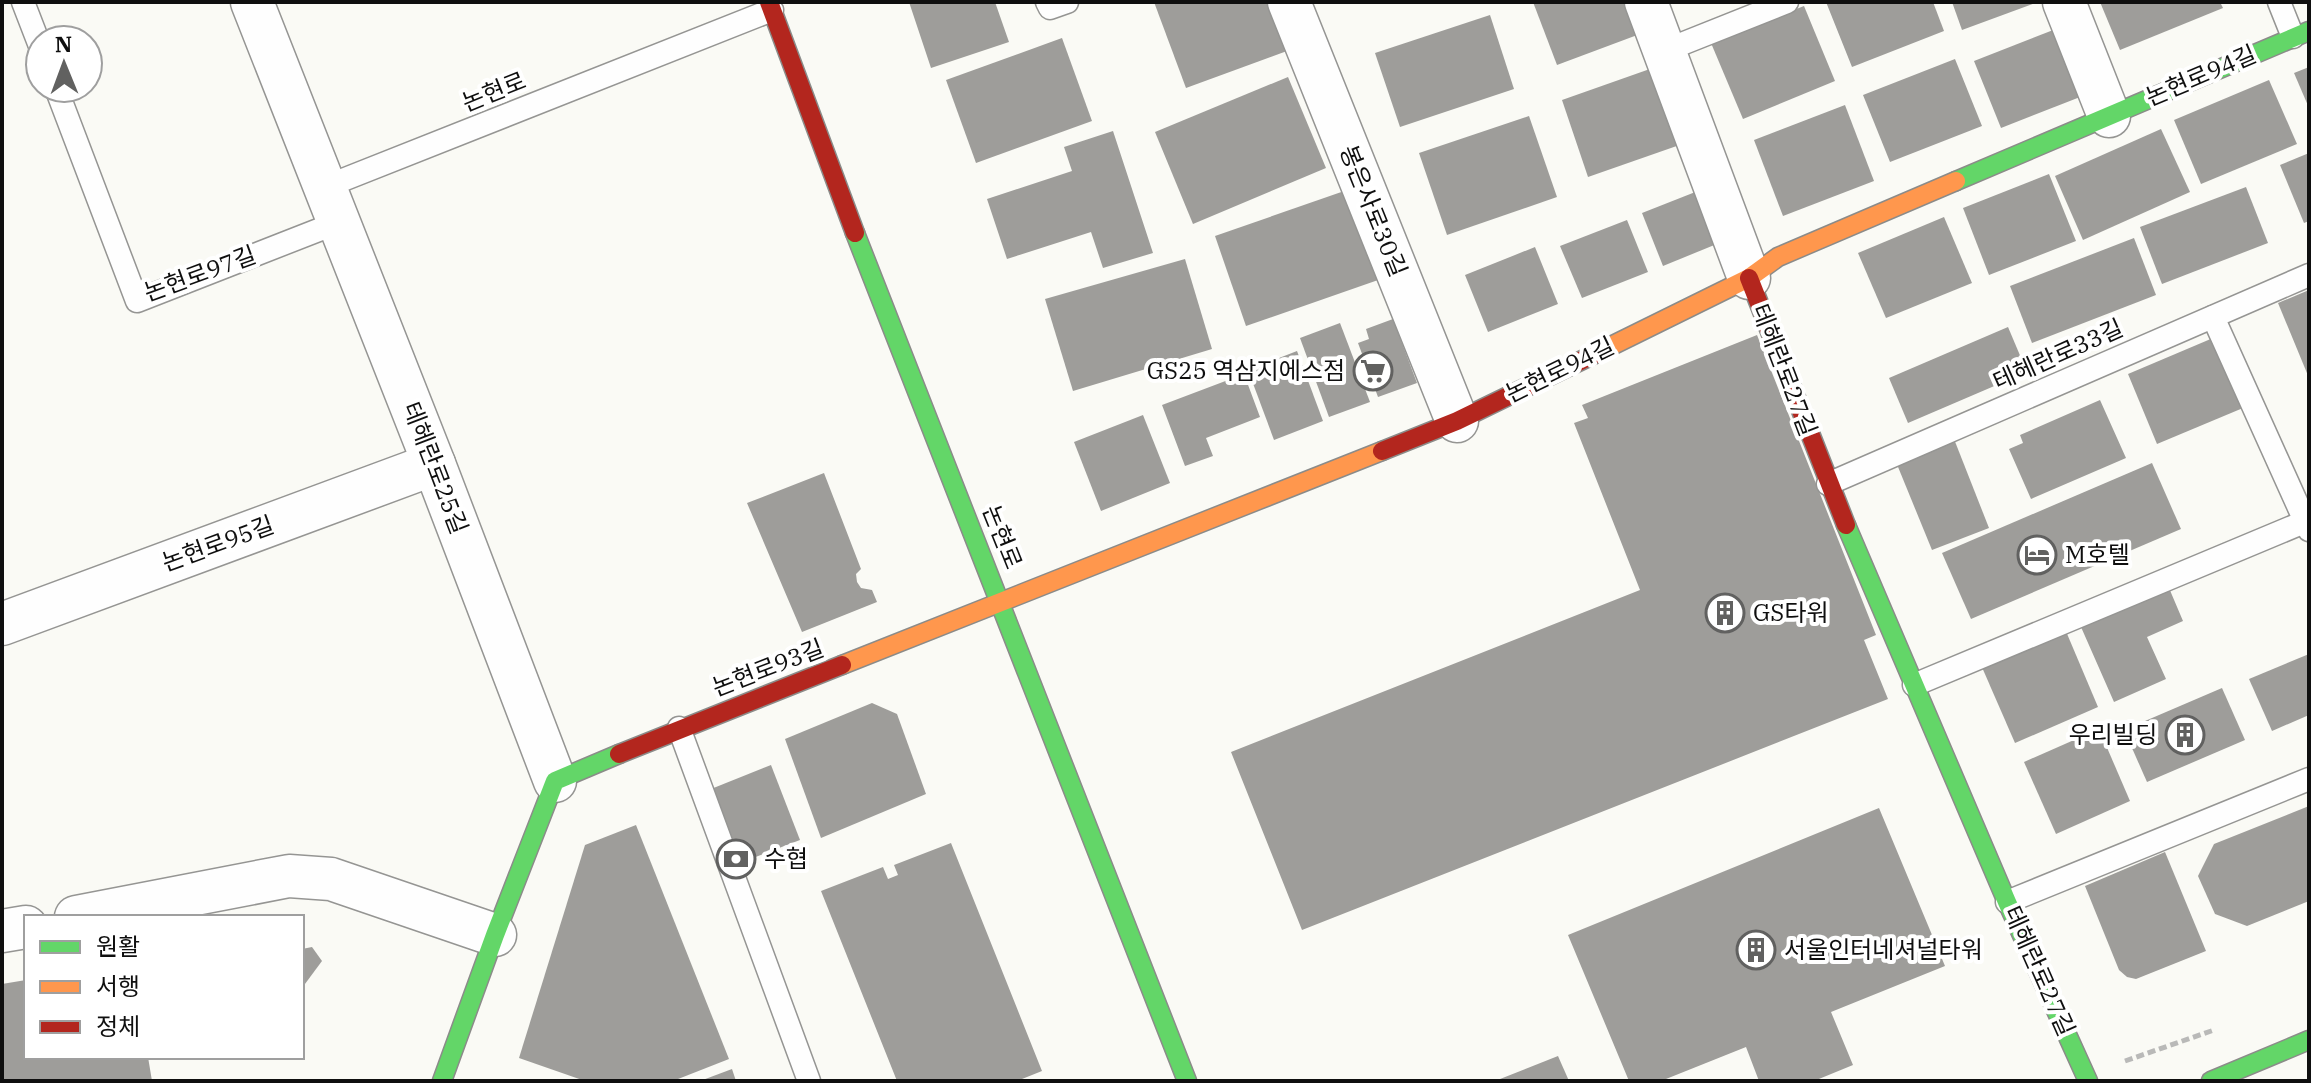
<svg xmlns="http://www.w3.org/2000/svg" width="2311" height="1083" viewBox="0 0 2311 1083" font-family="'IBM Plex Serif','Noto Sans KR',serif">
<style>
.building{fill:#9e9d9a}
.lines{fill:none;stroke-linecap:round;stroke-linejoin:round}
.lane-casing{stroke:#959593;stroke-width:25}
.street-casing{stroke:#959593;stroke-width:45}
.fast-casing{stroke:#8b8b89;stroke-width:21}
.slow-casing{stroke:#8b8b89;stroke-width:21}
.jam-casing{stroke:#8b8b89;stroke-width:21}
.path{stroke:#b9b9b8;stroke-width:5;stroke-dasharray:8 4;stroke-linecap:butt}
.lane{stroke:#fefefe;stroke-width:22}
.street{stroke:#fefefe;stroke-width:42}
.fast{stroke:#63d668;stroke-width:18}
.slow{stroke:#ff974d;stroke-width:18}
.jam{stroke:#b3261e;stroke-width:18}
.labels{text-anchor:middle;stroke-width:8;stroke-linejoin:round;paint-order:stroke}
.street-label{font-size:24px;fill:#0f0f0f;stroke:#fff}
.poi-label{font-size:24px;fill:#0f0f0f;stroke:#fff;text-anchor:start}
</style>
<rect width="100%" height="100%" fill="#fafaf5"/>
<g class="building">
<path d="M909,2h86l14,40 -78,26z"/>
<path d="M1154,2h114l19,49 -101,37z"/>
<path d="M1533,2h104l11,29 -91,34z"/>
<path d="M1826,2h107l11,29 -92,36z"/>
<path d="M1952,2h86l-76,28z"/>
<path d="M2100,2h120l3,6 -103,42z"/>
<path d="M1804,6l31,75 -92,38 -32,-76z"/>
<path d="M1490,15l24,74 -114,38 -25,-74z"/>
<path d="M2066,25l27,67 -92,36 -27,-67z"/>
<path d="M1062,38l30,83 -116,42 -30,-83z"/>
<path d="M1955,59l27,67 -92,36 -27,-67z"/>
<path d="M1664,64l27,77 -103,36 -26,-77z"/>
<path d="M2309,67v41l-15,-35z"/>
<path d="M1288,77l38,91 -133,56 -38,-92z"/>
<path d="M2269,80l28,64 -96,40 -27,-64z"/>
<path d="M1845,105l29,76 -91,35 -29,-76z"/>
<path d="M1529,116l28,81 -110,38 -28,-82z"/>
<path d="M2161,129l29,63 -107,48 -28,-64z"/>
<path d="M1113,131l40,122 -50,15 -12,-36 -84,27 -20,-60 85,-28 -8,-24z"/>
<path d="M2309,153v68l-5,2 -24,-58z"/>
<path d="M2049,174l27,67 -87,34 -26,-67z"/>
<path d="M1708,187l21,52 -66,27 -21,-53z"/>
<path d="M2246,187l22,56 -106,41 -22,-57z"/>
<path d="M1350,189l31,90 -135,47 -31,-90z"/>
<path d="M1944,217l28,66 -86,35 -28,-65z"/>
<path d="M1627,220l21,52 -66,26 -22,-52z"/>
<path d="M2134,238l22,57 -124,48 -22,-57z"/>
<path d="M1535,247l23,57 -70,28 -23,-57z"/>
<path d="M1185,259l27,90 -139,42 -28,-92z"/>
<path d="M2309,290v88l-31,-75z"/>
<path d="M1393,319l24,64 -39,14 -20,-54 11,-4 -3,-10z"/>
<path d="M1340,323l30,79 -41,15 -29,-79z"/>
<path d="M2008,327l19,45 -119,51 -19,-45z"/>
<path d="M1757,335l119,300 -12,5 24,59 -586,231 -71,-178 409,-162 -66,-167 14,-5 -6,-13z"/>
<path d="M2213,338l30,70 -86,36 -29,-70z"/>
<path d="M1297,351l26,70 -49,19 -26,-70z"/>
<path d="M1244,374l16,43 -54,21 7,18 -28,10 -23,-61z"/>
<path d="M2100,400l26,58 -95,41 -22,-50 14,-6 -3,-8z"/>
<path d="M1143,415l27,68 -69,28 -27,-69z"/>
<path d="M1954,439l35,89 -57,22 -36,-88z"/>
<path d="M2152,463l29,66 -210,90 -29,-66z"/>
<path d="M824,473l37,96 -5,5 1,8 4,6 11,2 5,12 -75,30 -55,-129z"/>
<path d="M2169,588l14,33 -36,16 19,42 -52,23 -33,-75z"/>
<path d="M2065,629l33,78 -83,36 -34,-78z"/>
<path d="M2309,654v61l-37,16 -23,-52z"/>
<path d="M2222,688l23,52 -98,42 -23,-52z"/>
<path d="M872,703l25,11 29,80 -105,44 -36,-99z"/>
<path d="M2099,729l31,72 -74,33 -32,-72z"/>
<path d="M771,765l29,75 -60,23 -29,-74z"/>
<path d="M2309,806v95l-62,25 -32,-12 -17,-38 16,-32z"/>
<path d="M1879,808l66,158 -114,46 22,53 -39,16h-55l-13,-34 -85,34h-32l-61,-146z"/>
<path d="M636,825l93,234 -56,22h-88l-66,-23 66,-213z"/>
<path d="M951,843l91,228 -25,10h-120l-76,-190 62,-24 5,12 10,-4 -4,-10z"/>
<path d="M2165,852l41,99 -70,28 -9,-2 -8,-7 -34,-84z"/>
<path d="M312,947l10,14 -20,27v-39z"/>
<path d="M26,980v77h122l4,24h-150v-97z"/>
<path d="M1558,1056l11,25h-74z"/>
<path d="M732,1069l4,12h-36z"/>
</g>
<g class="lines">
<g class="lane-casing">
<g id="lane">
<path d="M23,2l17,44"/>
<path d="M1047,2l3,6 17,-6"/>
<path d="M2279,2l14,35"/>
<path d="M1664,51l123,-49"/>
<path d="M56,88l81,213 202,-79"/>
<path d="M325,187l447,-177"/>
<path d="M2213,317l96,213"/>
<path d="M1828,484l481,-209"/>
<path d="M1914,685l395,-165"/>
<path d="M679,728l130,353"/>
<path d="M2007,902l302,-123"/>
</g>
</g>
<g class="street-casing">
<g id="street">
<path d="M252,2l182,462 121,317"/>
<path d="M1289,2l168,419"/>
<path d="M1646,2l103,276"/>
<path d="M2064,2l45,114"/>
<path d="M2,624l432,-160"/>
<path d="M76,917l213,-41 42,3 164,56"/>
<path d="M2,931l24,-4"/>
</g>
</g>
<g class="fast-casing">
<g id="fast">
<path d="M1956,181l353,-150"/>
<path d="M855,233l332,848"/>
<path d="M1846,525l161,377 81,179"/>
<path d="M442,1081l53,-146 60,-154 64,-27"/>
<path d="M2211,1081l98,-41"/>
</g>
</g>
<g class="slow-casing">
<g id="slow">
<path d="M1603,350l146,-72 29,-21 178,-76"/>
<path d="M842,665l540,-214"/>
</g>
</g>
<g class="jam-casing">
<g id="jam">
<path d="M769,2l86,231"/>
<path d="M1749,278l97,247"/>
<path d="M1382,451l75,-30 146,-71"/>
<path d="M619,754l223,-89"/>
</g>
</g>
<path class="path" d="M2125,1061l89,-31"/>
<use href="#lane" class="lane"/>
<use href="#street" class="street"/>
<use href="#fast" class="fast"/>
<use href="#slow" class="slow"/>
<use href="#jam" class="jam"/>
</g>
<defs>
<g id="supermarket-ring" transform="scale(2)"><circle r="9.5" fill="#fff" stroke="#616160" stroke-width="1.5"/><path d="M-6-5.5h2.5l.6 2H6L4.5 2H-2.5L-4.4-4H-6ZM-1.5 3.2a1.3 1.3 0 1 0 .1 0ZM3 3.2a1.3 1.3 0 1 0 .1 0Z" fill="#616160"/></g>
<g id="hotel-ring" transform="scale(2)"><circle r="9.5" fill="#fff" stroke="#616160" stroke-width="1.5"/><path d="M-6-4.5h1.5V1H6V5H4.5V3h-9V5H-6ZM-4 0a1.8 1.8 0 1 1 3.6 0ZM.5 0V-2.5h3Q6-2.5 6 0Z" fill="#616160"/></g>
<g id="building-ring" transform="scale(2)"><circle r="9.5" fill="#fff" stroke="#616160" stroke-width="1.5"/><path d="M-4-6H4V6H1V3H-1V6H-4ZM-2.5-4.3h1.7v1.8h-1.7ZM.8-4.3h1.7v1.8H.8ZM-2.5-1h1.7V.8h-1.7ZM.8-1h1.7V.8H.8Z" fill="#616160"/></g>
<g id="bank-ring" transform="scale(2)"><circle r="9.5" fill="#fff" stroke="#616160" stroke-width="1.5"/><path d="M-6-4H6V4H-6ZM0-2.3a2.3 2.3 0 1 0 0 4.6a2.3 2.3 0 1 0 0-4.6Z" fill="#616160"/></g>
</defs>
<g fill-rule="evenodd">
<use href="#supermarket-ring" x="1373" y="371"/>
<use href="#hotel-ring" x="2037" y="555"/>
<use href="#building-ring" x="1725" y="613"/>
<use href="#building-ring" x="2185" y="735"/>
<use href="#bank-ring" x="736" y="859"/>
<use href="#building-ring" x="1756" y="950"/>
</g>
<g class="labels">
<g class="street-label">
<text transform="translate(2201 76) rotate(-23)" y="8">논현로94길</text>
<text transform="translate(494 92) rotate(-22)" y="8">논현로</text>
<text transform="translate(1373 211) rotate(68)" y="8">봉은사로30길</text>
<text transform="translate(200 274) rotate(-20)" y="8">논현로97길</text>
<text transform="translate(2058 355) rotate(-24)" y="8">테헤란로33길</text>
<text transform="translate(1560 370) rotate(-26)" y="8">논현로94길</text>
<text transform="translate(1784 370) rotate(69)" y="8">테헤란로27길</text>
<text transform="translate(435 468) rotate(69)" y="8">테헤란로25길</text>
<text transform="translate(1002 537) rotate(68)" y="8">논현로</text>
<text transform="translate(218 544) rotate(-20)" y="8">논현로95길</text>
<text transform="translate(768 668) rotate(-21)" y="8">논현로93길</text>
<text transform="translate(2039 971) rotate(66)" y="8">테헤란로27길</text>
</g>
<g class="poi-label">
<text x="1345" y="379" text-anchor="end">GS25 역삼지에스점</text>
<text x="2065" y="563">M호텔</text>
<text x="1753" y="621">GS타워</text>
<text x="2157" y="743" text-anchor="end">우리빌딩</text>
<text x="764" y="867">수협</text>
<text x="1784" y="958">서울인터네셔널타워</text>
</g>
</g>
<rect width="2311" height="1083" fill="none" stroke="#0f0f0f" stroke-width="8"/>
<rect x="24" y="915" width="280" height="144" fill="#ffffff" stroke="#9f9f9f" stroke-width="2"/>
<rect x="40" y="941" width="40" height="12" fill="#63d668" stroke="#9f9f9f" stroke-width="2"/>
<text x="96" y="955" font-size="24" fill="#0f0f0f">원활</text>
<rect x="40" y="981" width="40" height="12" fill="#ff974d" stroke="#9f9f9f" stroke-width="2"/>
<text x="96" y="995" font-size="24" fill="#0f0f0f">서행</text>
<rect x="40" y="1021" width="40" height="12" fill="#b3261e" stroke="#9f9f9f" stroke-width="2"/>
<text x="96" y="1035" font-size="24" fill="#0f0f0f">정체</text>
<g transform="translate(64 64) rotate(359)"><circle r="38" fill="#ffffff" stroke="#9f9f9f" stroke-width="2"/>
<path d="M0-6L14 30L0 20L-14 30Z" fill="#616160"/>
<text y="-12" font-size="22" font-weight="bold" text-anchor="middle" fill="#0f0f0f">N</text>
</g>
</svg>
